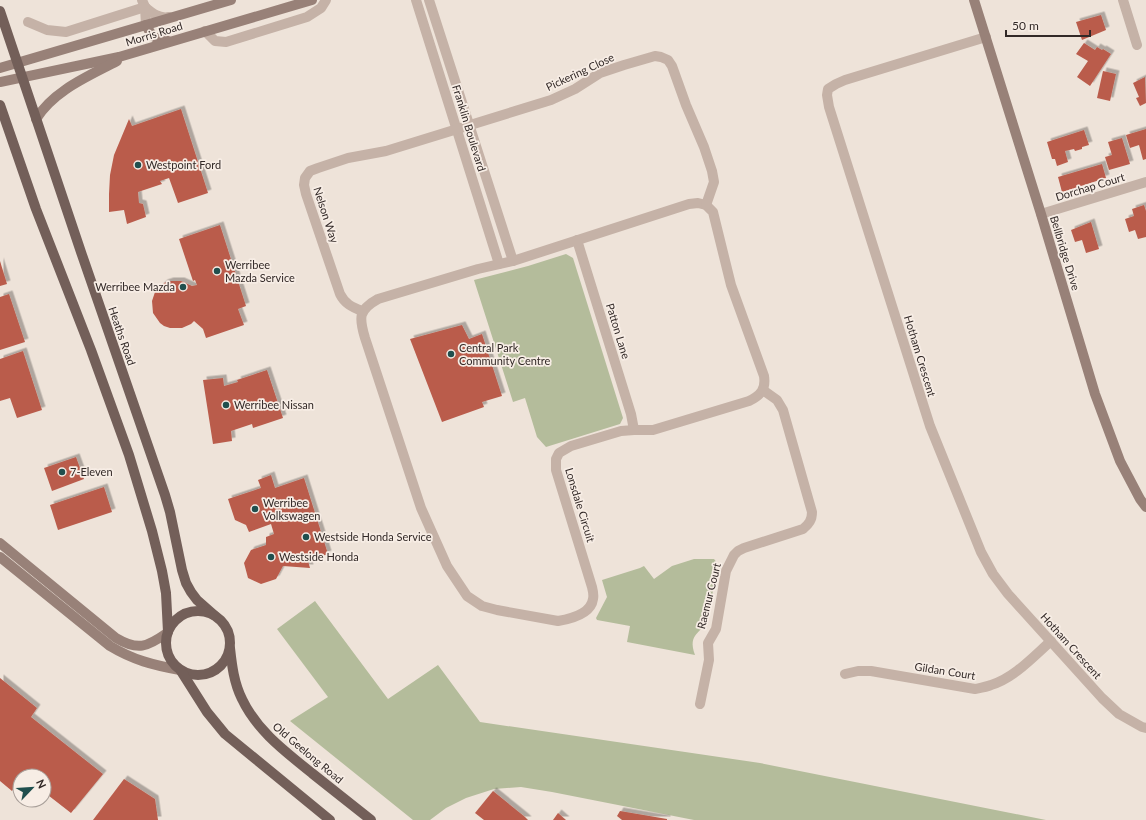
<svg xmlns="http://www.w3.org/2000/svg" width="1146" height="820" viewBox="0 0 1146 820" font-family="Lato,sans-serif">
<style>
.green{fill:#b4bc9b}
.building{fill:#ba5c4c;filter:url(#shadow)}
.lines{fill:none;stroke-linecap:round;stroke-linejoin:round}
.street{stroke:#c5b2a7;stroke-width:10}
.secondary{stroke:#988178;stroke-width:10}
.primary{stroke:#735f59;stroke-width:10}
.poi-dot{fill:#204f4e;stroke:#f7ede5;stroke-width:1.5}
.labels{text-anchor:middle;stroke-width:3.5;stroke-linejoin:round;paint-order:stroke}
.street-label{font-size:11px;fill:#322927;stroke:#f7ede5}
.poi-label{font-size:11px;fill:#322927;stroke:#f7ede5;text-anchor:start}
</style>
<defs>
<filter id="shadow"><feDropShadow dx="3.5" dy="-3.5" stdDeviation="0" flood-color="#0004"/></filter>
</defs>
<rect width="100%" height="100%" fill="#eee3d9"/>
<g class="green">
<path d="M566,254l7,4 50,160 -3,6 -74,23 -9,-10 -12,-39 -12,4 -39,-122 54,-14z"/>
<path d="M694,559h20l4,5 -10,54c-6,17 -21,14 -13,37l-68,-13 3,-16 -33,-6 -1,-2 11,-21 -5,-17 38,-12 4,-2 10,13 18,-13z"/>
<path d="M315,601l73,98 50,-34 42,57 280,41 286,57h-352l-142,-28 -31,-5 -27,2 -28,9 -20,10 -16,12h-17l-123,-99 38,-24 -51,-68z"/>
</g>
<g class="building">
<path d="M1101,15l5,15 -24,10 -6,-18z"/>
<path d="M1084,43l11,7 2,-3 5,3 1,-1 8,5 -21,32 -13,-9 11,-16 -12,-7z"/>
<path d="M1103,71l13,3 -6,27 -13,-3z"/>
<path d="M1145,77l1,26 -6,3 -4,-8 3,-1 -6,-14z"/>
<path d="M181,109l27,84 -30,10 -9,-25 -9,3 2,3 -24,8 1,11 4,1 3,13 -19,7 -3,-14 -15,2v-18l1,-19 4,-20 15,-36 3,7z"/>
<path d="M1146,129v30l-3,1 -4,-15 -9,3 -4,-13z"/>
<path d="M1084,130l5,15 -7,2v2l-7,2 -1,-2 -9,2 3,11 -11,4 -2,-7h-3l-5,-17z"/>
<path d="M1122,138l8,26 -21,6 -4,-13 7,-2 -4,-13z"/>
<path d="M1102,164l4,14 -44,14 -4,-15z"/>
<path d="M1144,205l2,6v26l-8,2 -3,-9 -6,2 -4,-13 9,-3 -2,-7z"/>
<path d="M1091,222l8,27 -13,4 -4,-13 -7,2 -4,-12z"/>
<path d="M220,225l26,81 -8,3 6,16 -38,13 -3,-9 -9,-8 -3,3 -9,4h-12l-6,-2 -4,-3 -7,-10 -1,-12 3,-9 9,-9 6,-2h11l11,5 5,-1 -2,-5 -2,1 -14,-42z"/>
<path d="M0,261l7,23 -7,2z"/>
<path d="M9,294l16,48 -25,8v-53z"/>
<path d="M462,325l7,14 13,-5 20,62 -20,6 2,5 -42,15 -32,-83z"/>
<path d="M23,351l19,59 -25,8 -7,-20 -10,3v-42z"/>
<path d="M267,370l16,48 -30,10 -1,-4 -21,7 1,10 -19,3 -10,-64 20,-2 1,8 14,-4 -1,-2z"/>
<path d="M76,457l8,22 -32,12 -8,-23z"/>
<path d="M271,475l4,13 29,-10 24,76 -20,7 2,7 -27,-2 -7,13 -15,5 -13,-6 -4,-15 7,-13 15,-5v-8l8,-3 -3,-10 -22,8 -3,-7 -11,-5 -7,-21 33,-11 -3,-8z"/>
<path d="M104,487l8,25 -54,18 -8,-25z"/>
<path d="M0,678l37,30 -6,9 72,57 -32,39 -27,-21v-16h-24v3l-8,12 -12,-10z"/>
<path d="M124,779l31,20 3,21h-65z"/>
<path d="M493,791l32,26 3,3h-44l-9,-7z"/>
<path d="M620,811l47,8v1h-45l-5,-4z"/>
<path d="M558,813l8,7h-13z"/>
</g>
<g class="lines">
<g class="street">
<path d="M142,0l3,7 1,18"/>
<path d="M416,0l83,264"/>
<path d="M429,0l84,261"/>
<path d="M1123,0l14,45"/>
<path d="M145,7c7,6 14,12 24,10"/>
<path d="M28,22l19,8 19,2 79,-25"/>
<path d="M205,31l10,10 11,1 81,-25 14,-9 5,-8"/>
<path d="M986,37l-141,43 -9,4 -8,5 -1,6 2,12 101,319 51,126 12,22 15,20 94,104 17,16 23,13 4,1"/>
<path d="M698,203l8,2 7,7 18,73 33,91c2,13 -3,19 -15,25l-96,29h-19l-13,1 -50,15 -12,7 -3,6v11l36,117c1,4 2,8 1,12 -2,15 -23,20 -35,22l-61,-11 -15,-4 -15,-10 -20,-30 -26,-58 -56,-170c-6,-20 -7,-28 13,-39l100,-30 35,-8 176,-57z"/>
<path d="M1041,214l105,-32"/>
<path d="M577,240l54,174 3,16"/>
<path d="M362,311c-10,-4 -17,-7 -22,-17l-34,-100 -2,-9 1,-7 5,-7 8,-3 30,-10 38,-7 165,-51 24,-11 25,-16 24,-8 31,-9 6,1 7,3 4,6 14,39 18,42 8,24 2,11 -8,23"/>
<path d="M845,674l13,-3h13l104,18c5,-1 11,-2 16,-4 23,-7 42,-28 60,-44"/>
<path d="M700,704l9,-44 -1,-17 8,-14 10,-58 8,-16 4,-4 6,-3 59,-19c6,-5 9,-9 9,-17l-29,-102 -6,-10 -14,-10"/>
</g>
<g class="secondary">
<path d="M974,0l67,214 54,180 25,67 20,38 6,8"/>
<path d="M146,25c6,12 8,14 22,16"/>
<path d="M0,68l231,-68"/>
<path d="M0,82l119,-25 193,-57"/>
<path d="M36,119c18,-29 53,-43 81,-58"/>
<path d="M0,543l116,95c22,13 31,9 51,-5"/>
<path d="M0,557l110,89c23,14 43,19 70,24"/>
</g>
<g class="primary">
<path d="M0,11l82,244 83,240 5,17 12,58 4,13 5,9 6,8 17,15"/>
<path d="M0,105l36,104 55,141 38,105 23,76 10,40 4,22 2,39"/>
<circle cx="198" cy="643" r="32"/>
<path d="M230,648c2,18 4,35 12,51 15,32 44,53 71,75 19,15 39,31 58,46"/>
<path d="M181,671l26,41 18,22 105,86"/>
</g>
</g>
<g class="poi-dot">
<circle cx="138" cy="165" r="4"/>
<circle cx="217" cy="271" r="4"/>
<circle cx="183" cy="287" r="4"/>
<circle cx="451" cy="354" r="4"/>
<circle cx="226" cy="405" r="4"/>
<circle cx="62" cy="472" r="4"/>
<circle cx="255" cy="509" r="4"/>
<circle cx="306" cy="537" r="4"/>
<circle cx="271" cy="557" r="4"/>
</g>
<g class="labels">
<g class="street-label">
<text transform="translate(154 34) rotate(-17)" y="4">Morris Road</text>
<text transform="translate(580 72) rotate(-25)" y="4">Pickering Close</text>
<text transform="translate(469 128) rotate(73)" y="4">Franklin Boulevard</text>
<text transform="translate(1090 187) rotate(-17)" y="4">Dorchap Court</text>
<text transform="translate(326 215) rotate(72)" y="4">Nelson Way</text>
<text transform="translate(1065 253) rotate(73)" y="4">Bellbridge Drive</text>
<text transform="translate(618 331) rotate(73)" y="4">Patton Lane</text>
<text transform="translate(122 336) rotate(71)" y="4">Heaths Road</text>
<text transform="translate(920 356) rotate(73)" y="4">Hotham Crescent</text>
<text transform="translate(580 505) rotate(73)" y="4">Lonsdale Circuit</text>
<text transform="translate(709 596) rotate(-76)" y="4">Raemur Court</text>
<text transform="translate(1071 646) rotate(48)" y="4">Hotham Crescent</text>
<text transform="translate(945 671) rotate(9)" y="4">Gildan Court</text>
<text transform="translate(308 753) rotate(40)" y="4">Old Geelong Road</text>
</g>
<g class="poi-label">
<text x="146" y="169">Westpoint Ford</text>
<text x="225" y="269">Werribee<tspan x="225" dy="13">Mazda Service</tspan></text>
<text x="175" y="291" text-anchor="end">Werribee Mazda</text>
<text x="459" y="352">Central Park<tspan x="459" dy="13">Community Centre</tspan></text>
<text x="234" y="409">Werribee Nissan</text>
<text x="70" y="476">7-Eleven</text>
<text x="263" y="507">Werribee<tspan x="263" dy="13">Volkswagen</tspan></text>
<text x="314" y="541">Westside Honda Service</text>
<text x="279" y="561">Westside Honda</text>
</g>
</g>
<g transform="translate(32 788) rotate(65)"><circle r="19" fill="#f7ede5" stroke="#a89f99"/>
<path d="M0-3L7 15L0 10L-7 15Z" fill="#204f4e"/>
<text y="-6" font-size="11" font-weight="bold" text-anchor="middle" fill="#322927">N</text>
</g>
<path d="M1006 30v6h84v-6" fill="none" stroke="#322927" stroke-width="2"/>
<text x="1012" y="30" font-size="12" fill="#322927" stroke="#f7ede5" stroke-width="3" paint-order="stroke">50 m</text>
</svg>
